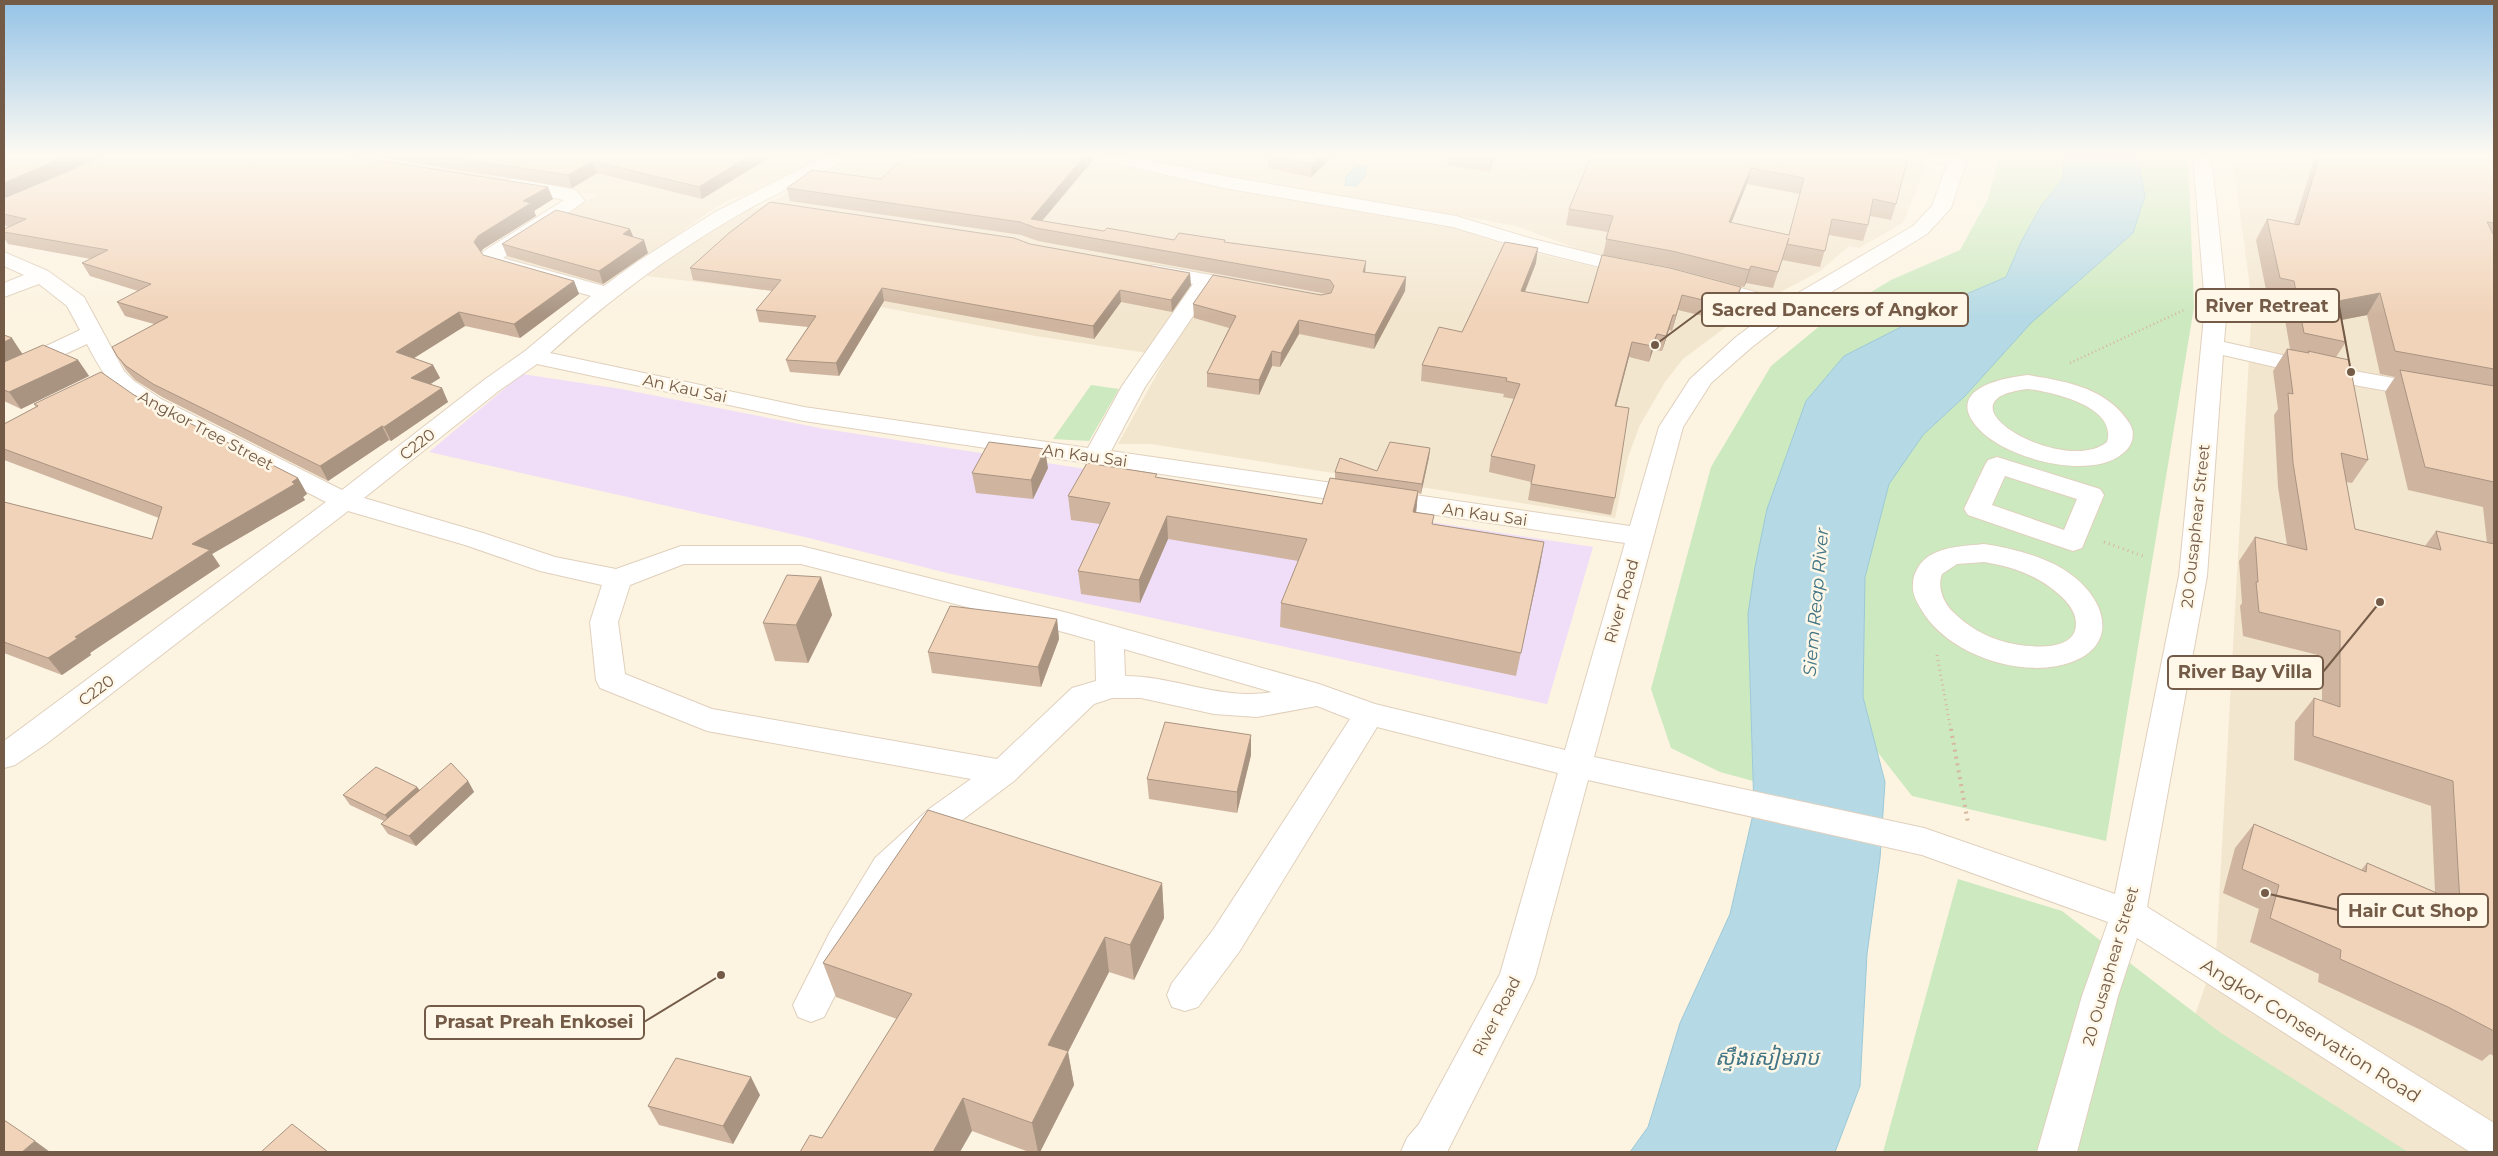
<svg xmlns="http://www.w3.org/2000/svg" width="2498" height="1156" viewBox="0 0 2498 1156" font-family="Montserrat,'Noto Sans Khmer',sans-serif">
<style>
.residential{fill:#f3e6cf}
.education{fill:#f0def8}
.green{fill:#cde9c0}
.water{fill:#b6dae5;stroke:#9cc9d7}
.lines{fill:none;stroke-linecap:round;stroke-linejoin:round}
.minor-casing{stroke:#e0d0bd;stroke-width:2}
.path-far2{stroke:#d6b79c;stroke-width:2.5;stroke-dasharray:1 3;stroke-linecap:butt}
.path-far1{stroke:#d6b79c;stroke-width:3;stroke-dasharray:1 4;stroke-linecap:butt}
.path{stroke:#d6b79c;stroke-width:4;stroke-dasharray:2 5;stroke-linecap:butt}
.minor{fill:#fff;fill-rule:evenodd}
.wall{fill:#cfb59f;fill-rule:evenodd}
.shaded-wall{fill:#a99482}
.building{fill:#f1d3b9;stroke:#a99482;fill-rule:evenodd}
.labels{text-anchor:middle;stroke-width:5;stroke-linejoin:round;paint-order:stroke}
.street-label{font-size:16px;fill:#735b48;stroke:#fff7e7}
.water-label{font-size:18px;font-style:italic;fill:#427586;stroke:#fff7e7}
.near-street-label{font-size:19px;fill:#735b48;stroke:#fff7e7}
.near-water-label{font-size:21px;font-style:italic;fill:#427586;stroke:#fff7e7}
.leader{fill:none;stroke:#735b48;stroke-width:2}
.callout-dot{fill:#735b48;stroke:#fff7e7;stroke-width:2}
.callout{fill:#fff7e7;stroke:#735b48;stroke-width:2}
.callout-label{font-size:18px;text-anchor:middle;font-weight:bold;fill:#735b48}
</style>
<rect width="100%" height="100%" fill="#fcf3e1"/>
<g class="residential">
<path d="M336,154h495l-64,33 -38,13 -19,11 -107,77 -102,-30 3,-6 93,-57z"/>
<path d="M865,154h181l64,10 117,25 226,39 66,21 75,18 66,11 94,28 -71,53 -18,23 -25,43 -12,32 -13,61 -464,-74h-33l49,-88 -131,-20 -198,-37 -191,-23 40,-29 63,-38 9,-1z"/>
<path d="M1105,154h784l20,3 17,8 -23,58 -44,25 -10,-2 -29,25 -47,25 -170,-38 -87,-32 -105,-19 -115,-15z"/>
<path d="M2232,154h262v998h-347l69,-197 36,-653z"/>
</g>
<path class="education" d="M522,374l99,15 204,40 768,118 -46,157 -600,-131 -138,-35 -380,-86z"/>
<g class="green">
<path d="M2000,154h64l-1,25 -22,27 -20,36 -15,35 -44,19 -118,60 -38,45 -39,108 -19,105 5,167 -33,-9 -49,-24 -20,-59 60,-222 60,-101 62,-51 58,-35 69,-30 28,-51z"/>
<path d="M2137,154h51l6,153 -88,534 -194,-45 -36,-46 -13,-53 2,-121 24,-93 34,-48 42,-39 66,-73 102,-90 12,-37z"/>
<path d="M1091,385l28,4 -30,52 -36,-2z"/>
<path d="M1958,879l104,32 159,122 187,119h-525z"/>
</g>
<g class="water">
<path d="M2064,154h73l8,42 -12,37 -102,90 -66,73 -42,39 -34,49 -24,93 -2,120 22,85 -5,76 -13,96 -7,132 -25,66h-205l18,-25 32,-104 50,-109 24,-104 -6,-196 7,-47 12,-58 39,-108 38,-45 118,-60 44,-19 15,-35 20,-36 22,-27z"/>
<path d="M1357,166l9,1v8l-10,11 -11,-1 1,-9z"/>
</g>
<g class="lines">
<g class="minor-casing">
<g id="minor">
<path d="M830,154h23l-3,4c-40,21 -83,39 -122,63 -64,38 -123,82 -178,132l254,54 284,41 34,-62 71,-102 -46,-9 -3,-4 3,-4 7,-2 91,16 7,2 4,4 -4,4 -7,2 -33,-5 -67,99 -34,64 519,75 29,-99 31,-48 46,-42 36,-27 -76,-22 -3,-4 3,-4 7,-2 83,22 127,-74 19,-20 15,-42 -33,-6 -3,-4h58l-18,54 -24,26 -132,80 -43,33 -41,36 -28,44 -89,330 330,71 191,66 64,-318 26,-270 -12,-152h18l16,152 -3,36 130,29 140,25v14l-140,-25 -131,-30 -16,221 -60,331 347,216v29h-24l-333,-214 -19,58 -41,156h-40l45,-156 26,-74 -186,-67 -334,-75 -53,197 -5,11 -83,164h-46l6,-14 12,-14 81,-150 58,-201 -181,-46 -138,225 -41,55 -13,4 -13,-4 -5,-12 5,-12 41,-53 137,-211 -33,-13 -60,11 -43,-3 -73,-16h-29l-18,6 -80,77 -61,46 -54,51 -43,76 -32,63 -13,5 -13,-5 -5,-12 37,-73 45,-74 54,-49 42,-30 -264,-48 -107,-43 -4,-8 -6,-58 12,-37 -62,-14 -75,-26 -117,-34 -302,233 -31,21 -11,3v-27l322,-239 -181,-93c-34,-23 -39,-29 -58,-65l-83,38v-16l76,-36 -13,-24 -28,-22 -35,13v-14l20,-8 -20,-9v-14l44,19 36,26 40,74 10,10 27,18 181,91 142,-110 41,-29 66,-55 -102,-30 -8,-11 3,-4 80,-51 -58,-12 -2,-4 2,-4 7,-2 63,12 9,11 -82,57 101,28 33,-24 78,-50zM537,364l267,57 821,122 -60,207 -190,-46 -56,-20 -251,-71 -267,-67h-120l-65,23 -61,-12 -72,-24 -119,-35 136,-108zM684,564h117l266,69 28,8 1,40 -24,7 -75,71 -285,-50 -87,-35 -7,-52 12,-37zM1124,649l148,43c-51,9 -97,-16 -147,-16z"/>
<path d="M1089,154h32l103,22 232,40 73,22 114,28 3,4 -3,4 -7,2 -121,-30 -62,-19 -229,-39 -132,-30z"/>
<path d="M2028,375c38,6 80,13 102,49 6,11 2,23 -8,30 -33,27 -118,4 -144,-26 -34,-38 22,-50 50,-53zM2028,389c23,3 90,17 79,53 -42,35 -178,-42 -79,-53z"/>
<path d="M1997,457l103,32 4,6 -22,53 -9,3 -9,-3 -96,-33 -4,-6 21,-44 3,-5zM2005,476l72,23 -13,31 -72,-25z"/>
<path d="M1984,544c27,4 55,11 79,25 47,29 60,84 -6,97 -47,9 -112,-15 -136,-57 -5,-8 -9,-16 -8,-25 0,-11 7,-22 16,-28 16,-10 37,-10 55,-12zM1984,562c31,5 58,15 81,38 6,7 11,14 11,24 0,30 -52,23 -71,18 -19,-5 -38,-16 -52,-30 -10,-10 -16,-25 -11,-38l15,-10z"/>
</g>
</g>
<path class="path-far2" d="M2070,363l116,-54"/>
<g class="path-far1">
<path d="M2104,542l39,14"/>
<path d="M1937,655l14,76"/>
</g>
<path class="path" d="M1951,729l17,94"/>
<use href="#minor" class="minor"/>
</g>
<g class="wall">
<path d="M4,154h102l-73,32 520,13 -19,12 2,5 -53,33 -2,3 2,3 91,26 5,13 -59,44 -55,-12 -51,32 19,7 7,13 -10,6 12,4 6,14 -57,39 -2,-1 -61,41 -166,-84 -27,-17 -9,-10 -9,-14 37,-32 -29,-8 -8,-14 21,-11 -48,-15 -8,-13 9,-4 -83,-15 -4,-6v-9l5,-2 -5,-2z"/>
<path d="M356,154h419l-73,45 -105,-26 -25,15z"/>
<path d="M908,154h184l1,6 -51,61 62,10 70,9 51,2 140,30 41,5 -1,14 -31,58 -75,-15 -19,33 -8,-1 -13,29 -52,-8v-14l22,-45 -35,-10 -1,-14 134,-10 -289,-53 -17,-6 -231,-34 -3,-13 94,-9z"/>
<path d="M1266,154h69l-24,23 -43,-9v-13l1,-1z"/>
<path d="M1448,154h47l-5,18 -43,-7z"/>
<path d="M1726,154l170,50 -5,16 -21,-4 -2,9 -5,16 -34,-6 -9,32 -38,-7 2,-6 -11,34 -27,-5 -2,4 -76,-20 -65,-12 5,-23 -42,-7 3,-16zM1747,184l53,10 -11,41 -58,-12z"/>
<path d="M2304,154h190v902l-4,-2 -8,7 -59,-30 -105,-49 1,-8 -69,-32 9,-33 -36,-16 12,-45 19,-24 107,46 6,-7 68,29 -4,-86 -137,-46 1,-38 19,-24 8,3v-45l-79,-20 -3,-30 2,-3 -3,-42 16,-24 32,8 -9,-58 -4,-72 4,-6 -5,-38 14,-22h3l-8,-47 -14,-2 -12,-60 11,-21 27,5 21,-68zM2367,315l13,59 15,3 -10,15 23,98 75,17 4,36 -51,-12 -11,15 -70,-17 -9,-47 6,1 16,-23 -32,-103 10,-15 -4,-22z"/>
<path d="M502,244l146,9 -45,31 -96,-28z"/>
<path d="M1030,244l161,41 -19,27 -51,-10 -27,37 -210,-38 -45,75 -49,-4 -4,-12 22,-33 -49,-5 -3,-12 16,-19 -79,-11 -3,-12z"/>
<path d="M1536,263l-11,29 63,11 153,-16 -4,15 -9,20 -50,-12 -6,21 -3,-1 -7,21 -9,-1 -4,12 -20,-5 -13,49 -1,92 -4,17 -83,-15 3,-18 -42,-10 2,-16 23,-57 -11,-2 1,-3 -83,-13 1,-16 40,-33z"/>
<path d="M4,335l19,19 55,6 11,16 -68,33 -17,-8z"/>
<path d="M134,395l164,83 9,16 -4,3 2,3 -93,54 8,12 -130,87 1,2 -29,20 -58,-22v-151l148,37 7,-21 -155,-58v-36l32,-17 -2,-3z"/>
<path d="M1430,448l-1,9 -8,37 -3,-1 -2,19 17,12 111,18 -28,134 -236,-49 1,-24 17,-42 -130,-22 -28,64 -59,-9 -3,-23 22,-47 -29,-4 -3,-24 89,-18 165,26 13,-26v-6l42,-1z"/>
<path d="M1048,468l-15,31 -57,-6 -4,-20z"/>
<path d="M821,577l11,38 -24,48 -33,-2 -12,-38z"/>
<path d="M1057,619l2,20 -18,48 -109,-14 -4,-21z"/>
<path d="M1251,755l-14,58 -88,-14 -2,-20z"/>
<path d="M468,781l6,11 -58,54 -28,-12 -7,-10 3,-3 -34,-16 -7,-10 74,-8 3,3z"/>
<path d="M1162,883l2,35 -30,62 -25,-8 -41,80 6,33 -34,67h-11l-57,-21 -150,7 75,-119 -61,-22 -13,-34z"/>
<path d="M760,1095l-27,49 -74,-19 -11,-19z"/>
</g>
<g class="shaded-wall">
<path d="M71,154h35l-102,45v-16z"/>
<path d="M752,154h23l-73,45 -3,-12z"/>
<path d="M1086,154h6l1,6 -57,68 -5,-9z"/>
<path d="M1323,154h12l-24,23 1,-13z"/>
<path d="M1493,154h2l-5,18 2,-13z"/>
<path d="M593,161l4,12 -25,15 -4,-13z"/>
<path d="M1751,168l-4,16 -22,54 4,-16z"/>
<path d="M548,187l5,12 -19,12 2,5 -53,33 -4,6 -5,-13 4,-6 45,-35z"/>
<path d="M630,229l5,12 -12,-7z"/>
<path d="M644,240l4,13 -45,31 -4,-13z"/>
<path d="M1538,248l-2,15 -17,43 2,-15z"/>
<path d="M1366,261l-1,14 -2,-3z"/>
<path d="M1751,266l-5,17 -2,4 5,-17z"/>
<path d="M1190,273l1,12 -19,27 -1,-12z"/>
<path d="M1406,277l-1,14 -31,58 1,-14z"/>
<path d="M574,281l5,13 -59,44 -6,-14z"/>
<path d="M1741,287l-4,15 -9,20 4,-15z"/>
<path d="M882,288l2,13 -45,75 -3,-13z"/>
<path d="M1120,290l1,12 -27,37 -1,-13z"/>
<path d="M2380,293l-13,22 -42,8 13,-22z"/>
<path d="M1682,295l-4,15 -6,21 4,-16z"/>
<path d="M459,312l6,14 -62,39 -7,-13z"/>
<path d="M1673,315l-4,15 -7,21 4,-15z"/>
<path d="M1299,320v14l-19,33 1,-14z"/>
<path d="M1657,334l-4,16 -4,12 3,-16z"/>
<path d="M12,338l11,17 -19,9v-22z"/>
<path d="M1632,342l-3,15 -17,65 3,-16z"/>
<path d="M1272,351v15l-13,29v-15z"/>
<path d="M78,360l11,16 -68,33 -12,-17z"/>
<path d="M433,365l7,13 -22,14 -7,-14z"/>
<path d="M442,388l6,14 -57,39 -7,-14z"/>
<path d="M382,426l7,14 -61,41 -8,-15z"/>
<path d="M1430,448l-1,9 -8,37 1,-10z"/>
<path d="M1045,449l3,19 -15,31 -2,-19z"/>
<path d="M298,478l9,16 -4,3 2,3 -93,54 8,12 -130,87 1,2 -29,20 -14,-17 144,-114z"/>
<path d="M1418,491l-2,23 -3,-2z"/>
<path d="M1167,516l1,23 -28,64 -1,-23z"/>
<path d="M1544,542l-4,24 -24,110 5,-23z"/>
<path d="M821,577l11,38 -24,48 -12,-38z"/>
<path d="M1057,619l2,20 -18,48 -3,-20z"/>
<path d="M1251,735v20l-14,58v-21z"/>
<path d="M468,781l6,11 -58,54 -7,-10z"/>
<path d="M417,787l7,10 -32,28 -7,-10z"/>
<path d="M1162,883l2,35 -30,62 -4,-35z"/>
<path d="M1105,937l4,35 -41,80 6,33 -34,67h-2l-6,-29 16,-78z"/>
<path d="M751,1077l9,18 -27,49 -10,-18z"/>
<path d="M963,1098l9,33 -12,21h-27z"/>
<path d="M35,1141l15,11h-28z"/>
</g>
<g class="building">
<path d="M4,154h67l-67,29z"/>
<path d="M110,154h228l210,33 -25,14 8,2 -53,33 -4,6 9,13 91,26 -60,43 -55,-12 -63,40 37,13 -22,13 31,10 -58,39 -2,-1 -62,40 -167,-82 -27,-18 -9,-10 -5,-9 56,-30 -51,-15 34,-18 -69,-21 26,-13 -104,-18v-3l22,-10 -22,-5v-16z"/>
<path d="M429,154h323l-53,33 -106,-26 -25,14z"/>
<path d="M908,154h178l-55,65 73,12 3,-3 67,12 5,-7 46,7 -1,2 142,19 -3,11 43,5 -31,58 -76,-15 -18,33 -9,-2 -13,29 -52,-7 29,-57 -43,-12 20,-29 108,20 10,-2 3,-7 -4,-6 -294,-52 -16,-6 -233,-34 25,-18 69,9z"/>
<path d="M1270,154h53l-11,10 -44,-9z"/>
<path d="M1460,154h33l-1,5z"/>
<path d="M1592,154h317l-13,50 -23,-5 -5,26 -36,-6 -7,32 -38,-7 2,-6 -11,34 -27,-6 -2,4 -77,-19 -66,-12 7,-23 -44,-7zM1751,168l53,10 -15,57 -60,-13z"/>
<path d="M2320,154h174v69l-7,-1 7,14v133l-99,-18 -15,-58 -42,8 8,41 -42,-9 -10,-52 -14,-3 -13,-59 32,6z"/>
<path d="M770,202l244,36 16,6 160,29 -19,27 -51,-10 -27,36 -211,-38 -46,75 -50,-3 30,-44 -60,-6 25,-30 -91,-12 39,-35z"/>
<path d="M556,210l74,19 -7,5 21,6 -45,31 -97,-27z"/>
<path d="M1505,242l33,6 -17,43 67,12 14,-48 68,13 71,19 -9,20 -50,-12 -6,20h-3l-7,21 -9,-2 -5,12 -20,-4 -17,64 14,2 -14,90 -84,-14 4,-19 -44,-9 29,-72 -14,-3 1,-3 -85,-13 17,-38 23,5z"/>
<path d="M4,335l8,3 -8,4z"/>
<path d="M43,345l35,15 -69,32 -5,-2v-28z"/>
<path d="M2287,349l22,4 -1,-2 41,9 19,100 -27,-7 14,76 86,21 -5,-19 58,13v487l-46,-24 -108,-48 1,-9 -71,-32 9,-33 -37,-16 12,-45 112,48 1,-9 93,40 -7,-122 -140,-45 1,-38 26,9v-76l-81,-19 -3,-30h2l-3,-45 52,13 -14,-87 -5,-70 5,1z"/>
<path d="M2400,370l94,16v96l-69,-15z"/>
<path d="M101,372l33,23 164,83 -6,4 3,2 -103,60 18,6 -135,87 3,1 -30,20 -44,-16v-140l148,37 10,-32 -158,-58v-25l34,-18 -4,-2z"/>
<path d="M989,442l56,7 -14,31 -59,-7z"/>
<path d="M1390,442l40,6 -8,36 -87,-12 5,-14 37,13z"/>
<path d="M1087,463l70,11 -2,3 167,27 8,-26 88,13 -5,21 21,3 -2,9 112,18 -23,111 -240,-50 26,-64 -140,-23 -28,64 -61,-9 32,-68 -42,-7z"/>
<path d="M787,575l34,2 -25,48 -33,-2z"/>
<path d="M950,606l107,13 -19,48 -110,-15z"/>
<path d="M1165,722l86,13 -14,57 -90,-13z"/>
<path d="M451,763l17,18 -59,55 -28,-12z"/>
<path d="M376,767l41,20 -32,28 -42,-20z"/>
<path d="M928,810l234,73 -32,62 -25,-8 -57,108 20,6 -36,72 -69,-25 -30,54h-133l10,-17 12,3 90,-144 -89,-31z"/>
<path d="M676,1058l75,19 -28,49 -75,-20z"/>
<path d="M4,1120l31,21 -13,11h-18z"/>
<path d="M292,1124l36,28h-67z"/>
</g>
<linearGradient id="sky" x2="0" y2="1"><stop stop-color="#94c3e7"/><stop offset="0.49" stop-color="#fefaf2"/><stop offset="1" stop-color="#fefaf2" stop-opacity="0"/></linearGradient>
<rect width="2498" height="316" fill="url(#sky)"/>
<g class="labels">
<g class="street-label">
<text transform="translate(685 388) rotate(12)" y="6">An Kau Sai</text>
<text transform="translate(206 430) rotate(28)" y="6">Angkor Tree Street</text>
<text transform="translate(417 444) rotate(-38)" y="6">C220</text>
<text transform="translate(1085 455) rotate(8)" y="6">An Kau Sai</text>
<text transform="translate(1485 514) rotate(8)" y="6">An Kau Sai</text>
<text transform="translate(2195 526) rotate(-84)" y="6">20 Ousaphear Street</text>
<text transform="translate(1621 601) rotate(-74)" y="6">River Road</text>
<text transform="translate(96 690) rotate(-37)" y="6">C220</text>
<text transform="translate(2110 966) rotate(-74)" y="6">20 Ousaphear Street</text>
<text transform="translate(1496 1016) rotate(-63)" y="6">River Road</text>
</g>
<g class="water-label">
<text transform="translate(1816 602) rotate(-85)" y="6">Siem Reap River</text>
</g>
<g class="near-street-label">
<text transform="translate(2311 1030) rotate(32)" y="7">Angkor Conservation Road</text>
</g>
<g class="near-water-label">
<text x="1767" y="1065">ស្ទឹងសៀមរាប</text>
</g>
</g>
<path class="leader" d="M2351 372L2339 306M1655 345L1702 310M2380 602L2323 672M2265 893L2338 910M721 975L644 1022"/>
<g class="callout-dot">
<circle cx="2351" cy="372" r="5"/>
<circle cx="1655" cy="345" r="5"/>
<circle cx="2380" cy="602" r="5"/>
<circle cx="2265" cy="893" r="5"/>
<circle cx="721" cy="975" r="5"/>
</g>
<g class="callout">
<rect x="2196" y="289" width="143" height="33" rx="5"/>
<rect x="1702" y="293" width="266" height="33" rx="5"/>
<rect x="2168" y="656" width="155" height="33" rx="5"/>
<rect x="2338" y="894" width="150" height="33" rx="5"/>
<rect x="425" y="1006" width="219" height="33" rx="5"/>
</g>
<g class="callout-label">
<text x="2267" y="312">River Retreat</text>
<text x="1835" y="316">Sacred Dancers of Angkor</text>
<text x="2245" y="678">River Bay Villa</text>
<text x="2413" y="917">Hair Cut Shop</text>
<text x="534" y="1028">Prasat Preah Enkosei</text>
</g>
<rect width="2498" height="1156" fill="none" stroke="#735b48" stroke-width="10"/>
</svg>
